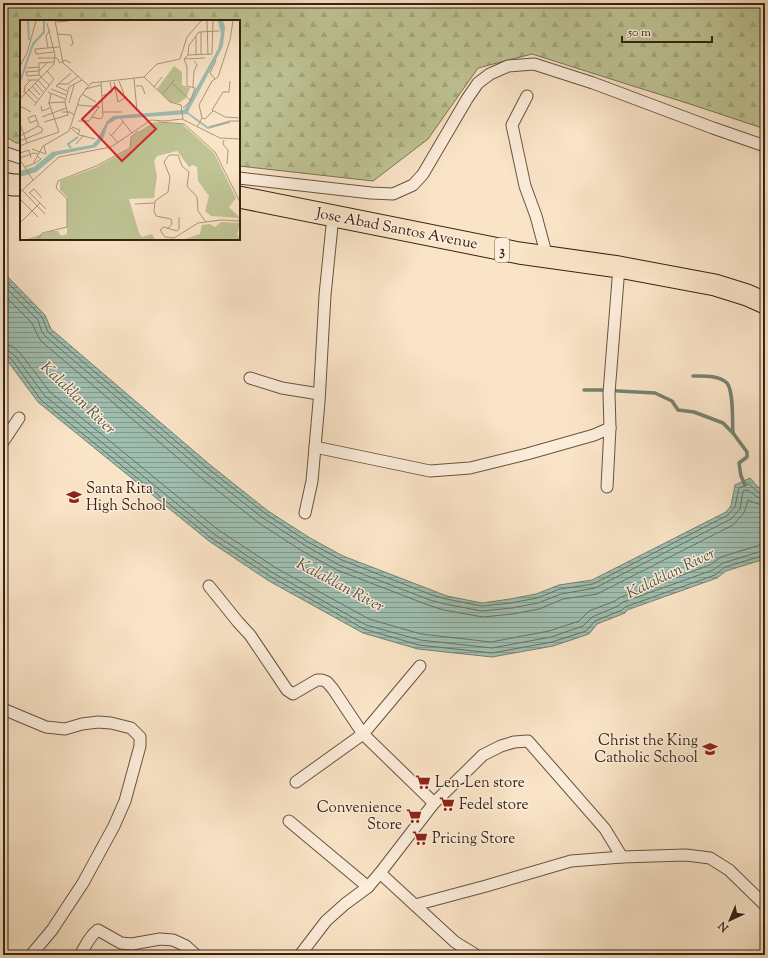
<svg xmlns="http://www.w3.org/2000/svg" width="768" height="958" viewBox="0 0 768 958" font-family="'Sorts Mill Goudy',serif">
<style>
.forest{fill:url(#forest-firs);stroke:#7b7454}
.water{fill:url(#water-rules);stroke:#758171}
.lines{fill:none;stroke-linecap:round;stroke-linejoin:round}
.shore{stroke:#6b7162;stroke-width:1}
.stream{stroke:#758171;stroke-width:3.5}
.street-casing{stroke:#68533f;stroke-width:13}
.highway-casing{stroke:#372312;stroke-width:23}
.street{stroke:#fceddb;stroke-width:11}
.highway{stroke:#fae4c7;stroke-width:21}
.labels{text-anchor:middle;stroke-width:3;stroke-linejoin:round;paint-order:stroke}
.shield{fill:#fceddb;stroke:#72604e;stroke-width:1}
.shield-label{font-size:14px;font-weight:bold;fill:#372312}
.street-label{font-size:15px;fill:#372312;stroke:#fceddb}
.poi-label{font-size:15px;fill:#372312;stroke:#fceddb;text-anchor:start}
.water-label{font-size:16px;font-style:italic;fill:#565242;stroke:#fceddb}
.inset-river{fill:none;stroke:#9fbfb1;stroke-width:2}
.inset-road{fill:none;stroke:#ac977f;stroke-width:1}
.view{fill:#d62828;fill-opacity:0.15;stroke:#d62828;stroke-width:2}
.inset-edge{fill:none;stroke:#372312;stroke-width:2}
</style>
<defs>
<pattern id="forest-firs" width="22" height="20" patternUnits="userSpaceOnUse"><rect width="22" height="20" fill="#bfc495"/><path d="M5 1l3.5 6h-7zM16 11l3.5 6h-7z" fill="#a5a87f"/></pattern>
<pattern id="water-rules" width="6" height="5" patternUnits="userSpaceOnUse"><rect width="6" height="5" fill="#9fbfb1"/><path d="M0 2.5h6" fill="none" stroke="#829b8f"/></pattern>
</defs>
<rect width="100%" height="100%" fill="#fae4c7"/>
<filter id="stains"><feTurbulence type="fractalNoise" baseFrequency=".005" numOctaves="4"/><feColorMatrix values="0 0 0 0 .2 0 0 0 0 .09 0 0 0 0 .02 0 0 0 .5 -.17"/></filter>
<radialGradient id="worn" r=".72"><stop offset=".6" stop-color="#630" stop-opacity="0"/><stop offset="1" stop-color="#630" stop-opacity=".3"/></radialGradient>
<path class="forest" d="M3,3h762v126l-72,-24 -161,-51 -54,14 -50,71 -55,42 -134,-15v-145h-218v122h-5l-13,-8z"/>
<path class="water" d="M3,272l42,43 6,14 158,135 59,47 42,27 33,18 104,40 35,7 28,-4 26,-5 23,-9 33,-5 134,-68 5,-6 4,-21 15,-7 8,9 7,4v68l-39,12 -9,7 -90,32 -2,3 -28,11 -8,10 -36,12 -61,11 -74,-8 -55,-16 -94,-52 -60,-40 -171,-139 -29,-39 -6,-6z"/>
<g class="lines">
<g class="shore">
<path d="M3,278l39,39 6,15 158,135 60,47 42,28 34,18 90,35 14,4 36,7 29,-3 26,-5 23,-9 33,-5 135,-69 7,-8 4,-19 10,-4c5,4 9,10 16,10"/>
<path d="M3,285l35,35 4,12 3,4 158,135 60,47 43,28 33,19 91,35 15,4 37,7 30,-3 26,-5 23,-9 34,-6 136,-69 9,-10 3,-18 5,-1c5,4 10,9 17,9"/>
<path d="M3,294l29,29 6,13 3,5 158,135 60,47 43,28 35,19 91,35 16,5 39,7 30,-3 26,-5 24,-10 34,-5 136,-69 11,-12 4,-13 10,4 7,1"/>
<path d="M3,344l9,2 8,7 30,39 167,137 59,39 93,51 52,15 70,8 58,-11 30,-10 10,-10 26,-10 6,-4 89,-32 11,-8 39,-12 5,-1"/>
<path d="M3,350l6,1 7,6 29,39 169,138 59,39 93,52 54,15 72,8 59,-11 32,-11 9,-9 26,-11 5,-4 90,-32 10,-7 39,-12 3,-1"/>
<path d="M3,355h4l6,6 28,39 170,138 60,39 93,52 55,16 73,8 60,-11 34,-11 9,-10 27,-11 3,-3 90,-32 10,-8 40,-12"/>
</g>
<g class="stream">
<path d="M693,376c10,0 26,-1 34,7 7,9 5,38 6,50"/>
<path d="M584,390h16l55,3 17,8 6,9 16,2 29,11 10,10 14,19v5l-8,6 2,13 4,9"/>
</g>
<g class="street-casing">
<g id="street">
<path d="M527,96l-15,29 13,61 11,30 11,41"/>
<path d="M3,152l18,6"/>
<path d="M239,178l132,15 22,1 20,-9 10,-11 44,-75 11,-16 12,-9 18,-8 26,-2 59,19 120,45 52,18"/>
<path d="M250,378l32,10 37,6"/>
<path d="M3,442l16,-24"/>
<path d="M315,447l115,24 40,-3 57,-14 67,-19 16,-7"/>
<path d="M607,487l3,-59 -1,-35 10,-126"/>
<path d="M305,513l7,-32 7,-79 6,-107 8,-79"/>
<path d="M209,586l29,36 12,13 37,55 6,4 24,-14h5l5,2 6,7 30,45 71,69"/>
<path d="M3,709l43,18 19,2 17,-5 16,-2 13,1 20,5 9,9v9l-15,55 -11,25 -31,57 -31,47 -21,25"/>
<path d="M296,782l67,-48 57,-68"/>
<path d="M289,821l79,66"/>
<path d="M380,873l75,69 21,13"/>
<path d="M415,905l71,-19 85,-25 51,-4 64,-2 24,3 19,12 36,35"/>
<path d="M80,955c5,-8 10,-20 18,-25l23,13 11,1 28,-5 13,1 13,6 10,9"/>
<path d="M300,955l26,-34 19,-17 23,-17 12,-14 54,-70 49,-48 18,-9 13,-4 14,-1 77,88 17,28"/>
</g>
</g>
<g class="highway-casing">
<g id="highway">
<path d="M3,183l10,2h8"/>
<path d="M239,197l280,56 100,14 96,18 32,10 18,8"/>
</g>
</g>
<use href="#street" class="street"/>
<use href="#highway" class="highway"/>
</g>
<defs>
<g id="school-bare" transform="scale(1.2)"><path d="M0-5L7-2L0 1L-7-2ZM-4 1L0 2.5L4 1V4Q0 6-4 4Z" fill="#8f2418" stroke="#fceddb" stroke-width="2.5" paint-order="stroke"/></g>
<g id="supermarket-bare" transform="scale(1.2)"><path d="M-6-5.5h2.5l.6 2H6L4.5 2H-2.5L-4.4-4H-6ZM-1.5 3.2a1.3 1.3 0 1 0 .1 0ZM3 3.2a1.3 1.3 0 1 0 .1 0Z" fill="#8f2418" stroke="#fceddb" stroke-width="2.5" paint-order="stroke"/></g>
</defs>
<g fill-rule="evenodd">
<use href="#school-bare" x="74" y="497"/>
<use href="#school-bare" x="710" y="749"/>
<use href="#supermarket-bare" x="423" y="782"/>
<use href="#supermarket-bare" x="447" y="804"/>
<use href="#supermarket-bare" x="414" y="816"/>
<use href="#supermarket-bare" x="420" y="838"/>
</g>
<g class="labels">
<rect class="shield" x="495" y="238" width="14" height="24" rx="3"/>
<g class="shield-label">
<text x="502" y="255">3</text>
</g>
<g class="street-label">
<text transform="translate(397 228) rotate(11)" y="5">Jose Abad Santos Avenue</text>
</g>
<g class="poi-label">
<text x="86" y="493">Santa Rita<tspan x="86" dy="17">High School</tspan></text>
<text x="698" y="745" text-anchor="end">Christ the King<tspan x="698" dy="17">Catholic School</tspan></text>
<text x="435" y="787">Len-Len store</text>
<text x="459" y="809">Fedel store</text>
<text x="402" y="812" text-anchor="end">Convenience<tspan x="402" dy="17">Store</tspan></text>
<text x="432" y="843">Pricing Store</text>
</g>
<g class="water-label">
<text transform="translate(79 397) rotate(44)" y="6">Kalaklan River</text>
<text transform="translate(670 572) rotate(-26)" y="6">Kalaklan River</text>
<text transform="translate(341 584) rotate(28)" y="6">Kalaklan River</text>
</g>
</g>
<g transform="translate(20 20)">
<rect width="220" height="220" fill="#fae4c7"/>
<path d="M134,102l28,2 32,29 22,45 -7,9 11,11 -29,-2 -6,-5 4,-15 -11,-15 -1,-14 -4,-2 -4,2 -12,-16 -20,5 -3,5 3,15 -3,22 -25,1 10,34 3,4 10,-3 3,5h-128l24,-8h7l3,5 6,-2v-37l-7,-7v-9l35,-13 35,-19 2,-13zM201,202l19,1 -3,11 3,5h-55l15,-5 2,-9 8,-1 5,3z" fill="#bfc495"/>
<path d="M154,46l8,6v13l8,3 -4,10 -7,5 -9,-1 -13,-13z" fill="#bfc495"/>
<path d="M198,1h5l2,6 -2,19 -36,68 -70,5 -9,5 -5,15 -7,8 -39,8 -21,17 -16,5v-6l14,-4 18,-15 40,-7 5,-5 10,-19 6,-5 71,-6 34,-61 3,-15z" fill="#9fbfb1"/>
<path class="inset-river" d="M8,1l1,19M0,62l13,-38 11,-12v-11M166,92l22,16 22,-6M51,128l-3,-4 10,-7"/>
<path class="inset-road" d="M35,1l8,42 25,22M187,1l1,34M36,2l12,-1M37,14l14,1 2,9 -3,2M176,17v18M28,28l-2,-12 4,-6M34,32l-18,2 -1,-5 24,-2M168,35l24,-1 1,-33M181,35v-23M18,38h19l3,5 5,-3 6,3M164,39l4,-4 1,-10 10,-13 20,-1M164,39l21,-1M0,46l7,-13 9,-32M7,48l12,-1M19,55l-12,1 -1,-4 13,-1 9,-9M124,57l13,-13 23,-5 7,-22 14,-16M114,59l3,32M195,59l-5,-6 6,-13M7,60h11l8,9M99,61l5,13M210,61l-1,11h-6l-11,18 13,7 15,1M94,62l4,20 9,-5M15,63l8,9M152,63l18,17M38,64h10l10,-8M29,65l-10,-10v-12l15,-1M12,66l8,9M116,66h6l3,8M134,67l8,-10M173,67l1,-16 3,-6 -3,-4M8,69l10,10M31,69l15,6M65,69l16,-4M47,71l-11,-5 15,-13M5,72l11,11M28,72l17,7M4,73l1,-7 6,-6M62,74l14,8M142,75l12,-15M82,76l10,-4 -2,-10M0,79l34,-35 1,-9 -8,-32M28,83l17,-1M49,83l5,-18M58,85l22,2M0,86l11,6M14,86l20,-27 -7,-8M21,86l1,5 8,-3M163,88l7,-6 5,-14 -8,-2v-19l-3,-8M42,92h8l4,3M83,92h19M22,97l24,-9M72,97l9,2 2,-3 -2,-34M182,98l3,1 8,-8M101,99l11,14M17,100l-7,3 -2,-5 7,-3 3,8v3M58,101h11l10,-14M24,102l24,-7 -3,-13 4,-15 13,-7M138,102l15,1M153,103l11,1 31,28 25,50M0,104l7,19 -7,3M52,107l8,3 -2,4M177,107l5,-9 -3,-13 13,-24 6,-4 12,-37 3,-19M189,107l21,-6h10M51,108l8,7 16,4M89,113l9,10M0,116l18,-10 4,2v4l-22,9M91,116l12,-14M204,120l-1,4 5,6 -1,14M7,123l32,-11 -10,-29 2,-9M56,124l8,-9M12,129l14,5 -2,-8M0,133l9,-3 2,8M0,138l14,-5 4,1M0,140l13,20M14,144l7,-5 -4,-3M5,147l8,-3 10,-18 26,-15 11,-34 11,-14 53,-6 26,25 11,3 2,14M2,170l23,24M0,172l39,-35 52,-10 40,-27 13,1 18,-2 38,19 20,1M9,172l17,17M9,173l5,-4 8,9M0,179l18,18M115,184l19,-1M0,203l20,-20M147,209l5,-5 -1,-5 -15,-3 -2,-5 1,-10 13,-9 2,-15 -6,-15 5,-7h9l4,11 7,6 -2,14 10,11 1,14 8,11M157,211l-13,-4 -4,3 5,7 9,1 24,-15 23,-3 19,1M157,211l2,-2v-12M18,219l4,-6 25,-6v-28l-11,-11 2,-7 38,-15 34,-18 1,-11 7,-6"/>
<path class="view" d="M95,67l41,42 -34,32 -40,-42z"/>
<rect width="220" height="220" class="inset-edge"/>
</g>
<rect width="768" height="958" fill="none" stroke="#fae4c7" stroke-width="16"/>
<rect x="4" y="4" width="760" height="950" fill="none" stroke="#372312" stroke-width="2"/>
<rect x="8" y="8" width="752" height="942" fill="none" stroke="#372312"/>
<g transform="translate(730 920) rotate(224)" stroke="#fceddb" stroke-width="3" paint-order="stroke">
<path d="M0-3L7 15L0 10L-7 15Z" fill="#372312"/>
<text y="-6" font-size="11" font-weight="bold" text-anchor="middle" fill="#372312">N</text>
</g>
<path d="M622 36v6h90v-6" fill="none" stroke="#372312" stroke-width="2"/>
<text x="628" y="36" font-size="12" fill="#372312" stroke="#fceddb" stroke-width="3" paint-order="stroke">50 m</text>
<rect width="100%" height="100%" filter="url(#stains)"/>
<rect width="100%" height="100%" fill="url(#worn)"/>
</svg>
